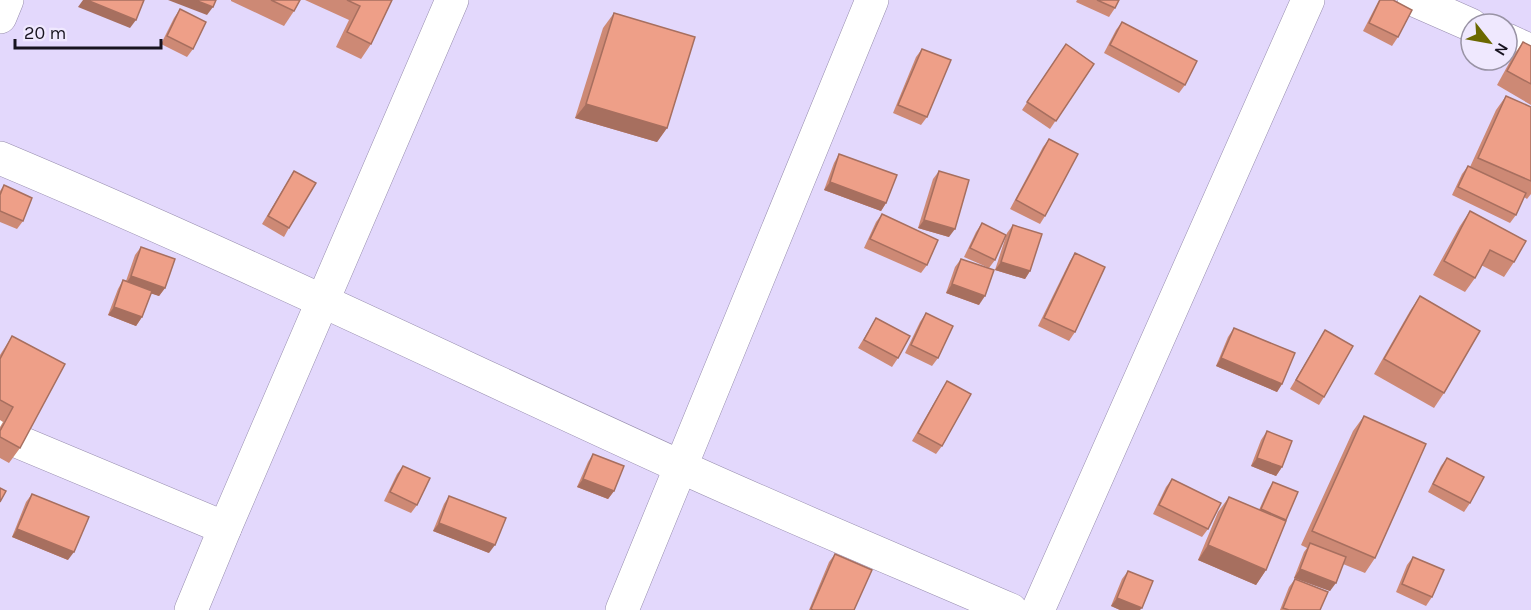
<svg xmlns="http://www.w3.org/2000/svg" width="1531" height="610" viewBox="0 0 1531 610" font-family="Karla,sans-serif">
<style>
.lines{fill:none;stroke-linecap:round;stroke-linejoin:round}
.minor-casing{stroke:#978dae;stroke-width:34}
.minor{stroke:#fff;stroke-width:33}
.wall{fill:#cd8975}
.shaded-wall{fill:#a76f5f}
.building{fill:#ee9f88;stroke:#a76f5f;stroke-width:1.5}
</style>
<rect width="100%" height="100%" fill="#e3d8fc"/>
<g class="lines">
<g class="minor-casing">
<g id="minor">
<path d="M1414,0l57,25"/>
<path d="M0,17l7,-17"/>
<path d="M1507,40l24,11"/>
<path d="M0,158c229,96 453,205 679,308 110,50 221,96 332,144"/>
<path d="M0,434l225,94"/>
<path d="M191,610l34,-82 227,-528"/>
<path d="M622,610l250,-610"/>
<path d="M1038,610l270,-610"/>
</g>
</g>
<use href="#minor" class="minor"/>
</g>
<g class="wall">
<path d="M231,0h69l-6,11 -10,15 -53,-25z"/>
<path d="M305,0h87l-21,44 -10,15 -25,-12 13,-27z"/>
<path d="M1077,0h42l-4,8 -6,9 -33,-15z"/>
<path d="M1379,0h14l5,37 -6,9 -29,-15z"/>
<path d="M180,9l13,40 -6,8 -26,-13 13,-26z"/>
<path d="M614,13l53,115 -10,14 -82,-24 28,-90z"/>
<path d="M1122,22l63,63 -6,8 -75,-40 12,-23z"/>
<path d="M1523,42l8,4v59l-34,-20 16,-29z"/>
<path d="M1066,44l28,20 -44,65 -28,-19z"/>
<path d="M922,49l5,68 -6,8 -28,-12 23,-56z"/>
<path d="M1506,96l25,11v87l-4,5 -3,-2 -8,18 -6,8 -58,-28 10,-21 6,-8 2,1 26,-57z"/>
<path d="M1049,139l-4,77 -5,8 -30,-15 33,-62z"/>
<path d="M839,154l47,49 -5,8 -57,-21 10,-27z"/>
<path d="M294,171l-5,57 -5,9 -22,-13z"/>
<path d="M939,171l10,66 -31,-9 15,-49z"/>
<path d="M4,185l19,36 -6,8 -17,-7v-31z"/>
<path d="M1470,211l44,51 -10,15 -23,-12 -6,13 -10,14 -32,-17 27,-49z"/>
<path d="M882,214l45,51 -6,8 -57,-25 12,-26z"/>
<path d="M982,223l13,37 -6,8 -25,-11 12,-25z"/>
<path d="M1013,225l17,46 -5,8 -30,-9 12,-37z"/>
<path d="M141,247l24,41 -6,8 -8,-3 -9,24 -6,9 -28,-11 10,-26 5,-9 3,1 9,-26z"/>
<path d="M1075,253v79l-6,9 -31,-15 32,-65z"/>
<path d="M961,259l18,46 -33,-12 9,-26z"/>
<path d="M1420,296l24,97 -10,15 -60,-34 36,-63z"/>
<path d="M926,313l12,45 -6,8 -27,-13 15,-31z"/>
<path d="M876,318l22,40 -6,9 -34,-19z"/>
<path d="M1234,328l48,56 -5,8 -61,-26 12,-29z"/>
<path d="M1325,330l-1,67 -5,8 -29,-16z"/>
<path d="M12,336l8,112 -11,15 -9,-5v-31l3,-5 -3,-2v-65z"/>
<path d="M947,381l-5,65 -6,8 -24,-13 30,-52z"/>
<path d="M1364,416l11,142 -10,15 -22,-9 -13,27 -36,-13 10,-26 3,-4 -6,-3 52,-114z"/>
<path d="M1267,431l15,36 -6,9 -25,-10 10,-26z"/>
<path d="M593,454l21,37 -6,8 -31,-12 11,-25z"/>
<path d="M1447,458l23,45 -6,9 -36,-20 13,-26z"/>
<path d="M403,466l14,39 -6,8 -27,-12 13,-27z"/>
<path d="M1172,479l36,50 -6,8 -49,-23 13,-27z"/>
<path d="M1273,482l13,39 -20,49 -10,15 -58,-25 20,-48 11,-15 30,13 9,-20z"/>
<path d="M32,494l36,66 -56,-23 14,-35z"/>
<path d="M449,496l40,57 -56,-22 11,-27z"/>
<path d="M835,554l19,56h-45l20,-48z"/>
<path d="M1413,557l19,40 -6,9 -30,-14 11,-27z"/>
<path d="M1128,571l12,39h-20l-9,-4 11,-27z"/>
<path d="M1295,579l25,31h-40l9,-23z"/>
</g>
<g class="shaded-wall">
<path d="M83,0h4l49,20 -6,8 -52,-21z"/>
<path d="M168,0h27l18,7 -6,8z"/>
<path d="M586,104l81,24 -10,14 -82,-24z"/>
<path d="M830,182l56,21 -5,8 -57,-21z"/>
<path d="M924,220l31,9 -6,8 -31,-9z"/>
<path d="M1001,262l29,9 -5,8 -30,-9z"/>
<path d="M131,276l34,12 -6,8 -34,-11z"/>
<path d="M952,284l33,12 -6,9 -33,-12z"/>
<path d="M114,307l28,10 -6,9 -28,-11z"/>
<path d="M1221,358l61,26 -5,8 -61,-26z"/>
<path d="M1257,458l25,9 -6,9 -25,-10z"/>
<path d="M583,479l31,12 -6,8 -31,-12z"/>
<path d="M439,523l56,22 -6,8 -56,-22z"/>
<path d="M17,529l57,23 -6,8 -56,-23z"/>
<path d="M1208,545l58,25 -10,15 -58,-25z"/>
<path d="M1300,569l36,14 -6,8 -36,-13z"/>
<path d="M1117,598l25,10 -2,2h-20l-9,-4z"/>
</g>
<g class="building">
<path d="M87,0h57l-8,20z"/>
<path d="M195,0h21l-3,7z"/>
<path d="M271,0h29l-6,11z"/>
<path d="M347,0h45l-21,44 -24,-12 13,-26z"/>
<path d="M1097,0h22l-4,8z"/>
<path d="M1380,0h13l19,10 -14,27 -29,-14z"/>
<path d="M180,9l26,13 -13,27 -26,-13z"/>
<path d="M614,13l81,24 -28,91 -81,-24z"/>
<path d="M1122,22l75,39 -12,24 -75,-40z"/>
<path d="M1523,42l8,4v38l-24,-13z"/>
<path d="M1066,44l28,20 -38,57 -29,-19z"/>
<path d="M922,49l29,11 -24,57 -29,-12z"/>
<path d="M1506,96l25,11v74l-53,-23z"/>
<path d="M1049,139l29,15 -33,62 -29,-16z"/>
<path d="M839,154l58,21 -11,28 -56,-21z"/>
<path d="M1468,166l58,27 -10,22 -58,-28z"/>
<path d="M294,171l22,12 -27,45 -21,-12z"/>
<path d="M939,171l30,9 -14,49 -31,-9z"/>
<path d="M4,185l28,13 -9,23 -23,-10v-16z"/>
<path d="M1470,211l56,30 -12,21 -24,-12 -15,28 -31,-17z"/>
<path d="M882,214l56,26 -11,25 -57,-26z"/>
<path d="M982,223l24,12 -11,25 -25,-12z"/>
<path d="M1013,225l29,9 -12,37 -29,-9z"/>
<path d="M141,247l34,12 -10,29 -34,-12z"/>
<path d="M1075,253l30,14 -30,65 -31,-14z"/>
<path d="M961,259l33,11 -9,26 -33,-12z"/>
<path d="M123,280l29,11 -10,26 -28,-10z"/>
<path d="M1420,296l60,35 -36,62 -60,-34z"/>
<path d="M926,313l27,13 -15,32 -27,-13z"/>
<path d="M876,318l34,18 -12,22 -34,-18z"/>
<path d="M1234,328l61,25 -13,31 -61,-26z"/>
<path d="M1325,330l28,16 -29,51 -28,-17z"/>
<path d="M12,336l53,28 -45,84 -20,-11v-6l13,-24 -13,-7v-41z"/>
<path d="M947,381l24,13 -29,52 -24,-13z"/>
<path d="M1364,416l62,28 -51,114 -63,-27z"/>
<path d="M1267,431l25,10 -10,26 -25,-9z"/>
<path d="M593,454l31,12 -10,25 -31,-12z"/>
<path d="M1447,458l37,19 -14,26 -37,-19z"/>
<path d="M403,466l27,12 -13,27 -27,-13z"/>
<path d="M1172,479l49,24 -13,26 -49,-24z"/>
<path d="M1273,482l25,10 -12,28 -25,-11z"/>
<path d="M0,488l6,3 -6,11z"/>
<path d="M32,494l57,23 -15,35 -57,-23z"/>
<path d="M449,496l57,22 -11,27 -56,-22z"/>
<path d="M1229,497l57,24 -20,49 -58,-25z"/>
<path d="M1310,543l36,14 -10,26 -36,-14z"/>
<path d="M835,554l37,16 -18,40h-41l-2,-1z"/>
<path d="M1413,557l31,13 -12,27 -30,-13z"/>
<path d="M1128,571l25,10 -11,27 -25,-10z"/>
<path d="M1295,579l33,13 -8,18h-31l-6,-2z"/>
</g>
<g transform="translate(1489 42) rotate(121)"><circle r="28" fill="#efe8fe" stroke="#9993a5" stroke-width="1.5"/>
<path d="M0-4.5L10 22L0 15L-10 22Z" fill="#6b6800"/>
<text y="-9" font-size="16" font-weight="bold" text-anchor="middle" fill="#17131f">N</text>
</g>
<path d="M15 39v9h146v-9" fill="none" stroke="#17131f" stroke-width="3"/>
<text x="24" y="39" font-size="18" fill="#17131f" stroke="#efe8fe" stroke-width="4.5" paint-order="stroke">20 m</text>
</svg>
